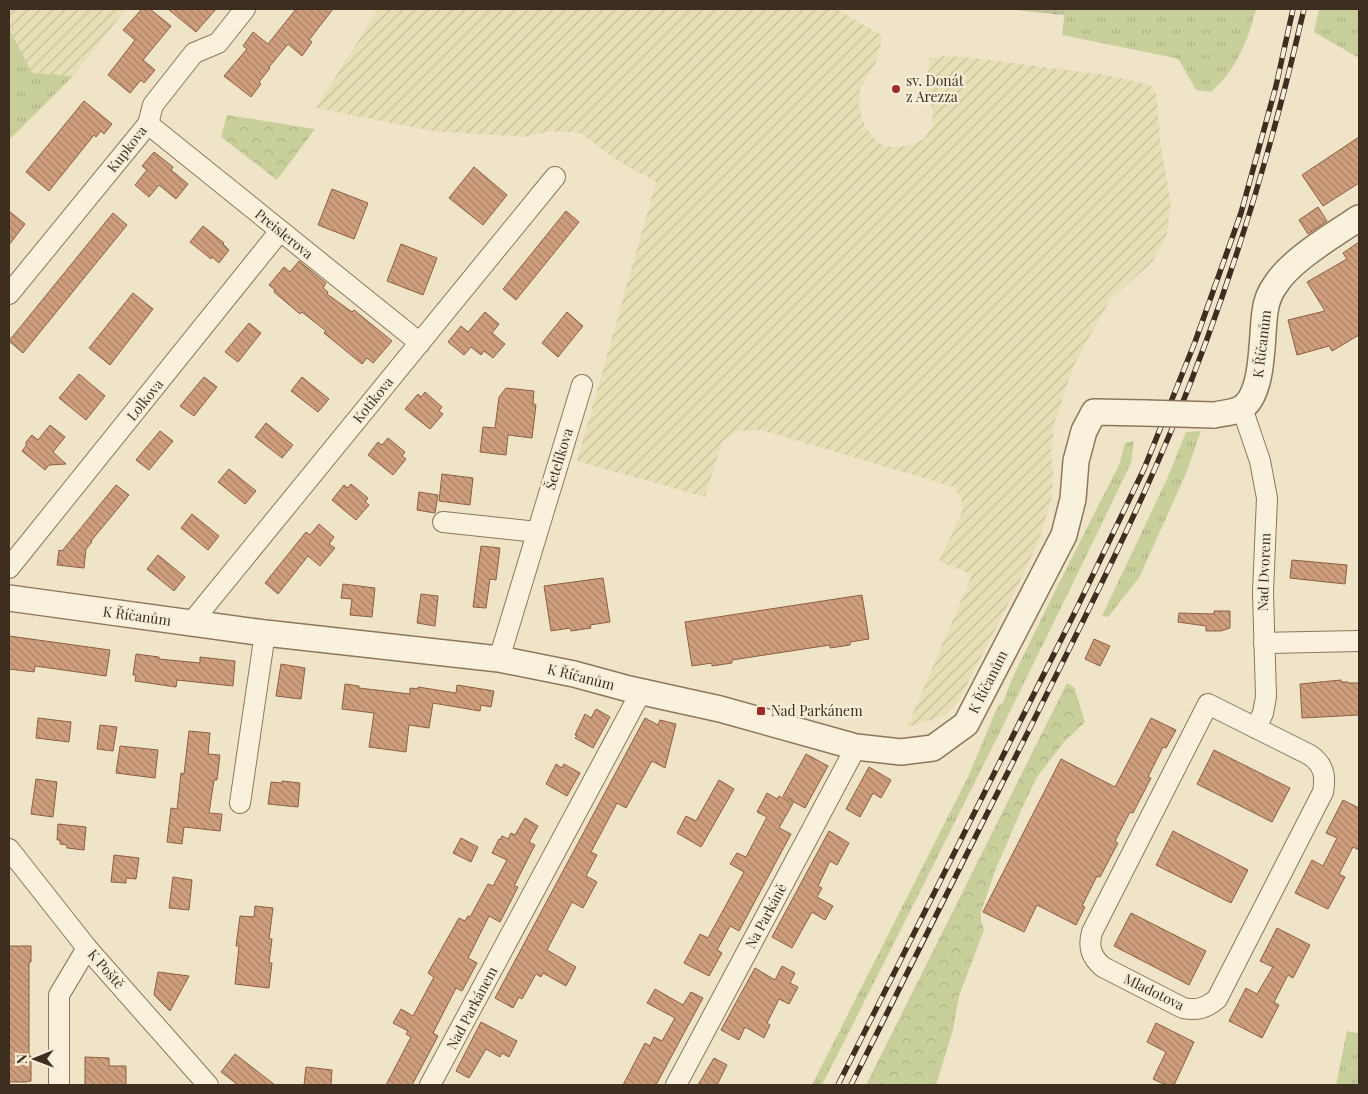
<svg xmlns="http://www.w3.org/2000/svg" width="1368" height="1094" viewBox="0 0 1368 1094" font-family="'Playfair Display',serif">
<style>
.farmland{fill:url(#farmland-furrows)}
.grass{fill:url(#grass-tufts)}
.cemetery{fill:url(#cemetery-stones)}
.park{fill:url(#park-crowns)}
.building{fill:url(#building-back-hatch);stroke:#8d5f41}
.lines{fill:none;stroke-linecap:round;stroke-linejoin:round}
.minor-casing{stroke:#8d765c;stroke-width:22}
.tertiary-casing{stroke:#8d765c;stroke-width:28}
.minor{stroke:#faf1dc;stroke-width:20}
.tertiary{stroke:#faf1dc;stroke-width:25}
.rail-casing{stroke:#3d2e20;stroke-width:5.5}
.rail{stroke:#f7eed8;stroke-width:4;stroke-dasharray:11;stroke-linecap:butt}
.tertiary-bridge-casing{stroke:#8d765c;stroke-width:28;stroke-linecap:butt}
.tertiary-bridge{stroke:#faf1dc;stroke-width:25}
.poi-dot{fill:#9e2a2b;stroke:#f7eed8;stroke-width:2}
.labels{text-anchor:middle;stroke-width:4.5;stroke-linejoin:round;paint-order:stroke}
.poi-label{font-size:14px;fill:#3d2e20;stroke:#f7eed8;text-anchor:start}
.street-label{font-size:14px;fill:#3d2e20;stroke:#f7eed8}
</style>
<defs>
<pattern id="farmland-furrows" width="10" height="10" patternUnits="userSpaceOnUse" patternTransform="scale(1.25)"><rect width="10" height="10" fill="#e6deb5"/><path d="M-1 1l2-2M0 10L10 0M9 11l2-2" fill="none" stroke="#c6bf9b"/></pattern>
<pattern id="grass-tufts" width="24" height="20" patternUnits="userSpaceOnUse" patternTransform="scale(1.25)"><rect width="24" height="20" fill="#c9cf9b"/><path d="M3 7l-1-3M5 7V3M7 7l1-3M15 17l-1-3M17 17v-4M19 17l1-3" fill="none" stroke="#aeb285"/></pattern>
<pattern id="cemetery-stones" width="16" height="16" patternUnits="userSpaceOnUse" patternTransform="scale(1.25)"><rect width="16" height="16" fill="#bfc49a"/><path d="M2 7V4a2 2 0 0 1 4 0v3zM10 15v-3a2 2 0 0 1 4 0v3z" fill="#9ca07d"/></pattern>
<pattern id="park-crowns" width="20" height="18" patternUnits="userSpaceOnUse" patternTransform="scale(1.25)"><rect width="20" height="18" fill="#c9cf9b"/><path d="M2 6a3 3 0 1 1 6 0M12 15a3 3 0 1 1 6 0" fill="none" stroke="#aeb285"/></pattern>
<pattern id="building-back-hatch" width="6" height="6" patternUnits="userSpaceOnUse" patternTransform="scale(1.25)"><rect width="6" height="6" fill="#cf9f7d"/><path d="M-1 5l2 2M0 0l6 6M5-1l2 2" fill="none" stroke="#a98266"/></pattern>
</defs>
<rect width="100%" height="100%" fill="#f0e4c8"/>
<g class="farmland">
<path d="M9,9h117l-53,67 -41,-2 -23,-46z"/>
<path d="M378,9h458l47,27 -7,26 -16,27 -1,15 2,12 5,12 9,12 10,7h15l12,-2 12,-6 8,-12 1,-15 -5,-19 1,-35 16,-2 21,1 141,18 43,10 6,9 5,55 10,53 -5,37 -14,23 -42,38 -36,65 -19,56 -4,29 2,24 -1,22 -13,44 -16,35 -64,125 -14,16 -38,11 65,-152 -33,-14 23,-49 -1,-14 -7,-11 -193,-57 -24,1 -15,11 -17,55 -128,-36 79,-279 -38,-21 -37,-28 -30,-2 -27,6 -91,-6 -117,-23z"/>
</g>
<g class="grass">
<path d="M1065,9h191c-7,30 -21,63 -45,83l-15,-2 -17,-30 -4,-2 -113,-23z"/>
<path d="M1319,9h40v49l-45,-26z"/>
<path d="M9,28l23,45 41,3 -64,64z"/>
<path d="M1201,431l-16,45 -46,102 -31,39 -6,-1 65,-137 19,-47z"/>
<path d="M1134,441l-3,22c-100,209 -204,416 -309,622h-10l156,-308 29,-69 6,-6 9,-23 42,-86 65,-128 6,-22z"/>
<path d="M1347,1031l12,3v49l-9,2h-14z"/>
</g>
<path class="cemetery" d="M1006,9h59l-1,6z"/>
<g class="park">
<path d="M227,115l88,14 -38,51 -56,-43z"/>
<path d="M1067,683l7,4 11,35 -21,20 -27,35 -14,29 -28,65 -14,41v9l3,9 -25,66 -6,34 -17,55h-70z"/>
</g>
<g class="building">
<path d="M142,9h8l21,17 -28,34 12,10 -11,13 -3,-3 -11,13 -22,-18 27,-35 -12,-10z"/>
<path d="M168,9h48l-20,23z"/>
<path d="M296,9h37l-24,31 3,2 -10,14 -14,-12 -19,23 1,1 -11,14 2,2 -10,13 -27,-21 23,-27 -4,-3 10,-14 15,12z"/>
<path d="M84,101l28,23 -8,10 -3,-3 -5,6 -2,-2 -45,56 -23,-19z"/>
<path d="M1359,137v46l-36,23 -21,-31z"/>
<path d="M154,152l19,15 -2,3 17,14 -12,15 -17,-14 -10,12 -14,-12 12,-15 -5,-4z"/>
<path d="M474,167l33,28 -24,30 -34,-27z"/>
<path d="M332,189l36,14 -14,36 -36,-14z"/>
<path d="M1318,207l9,14 -19,13 -9,-14z"/>
<path d="M9,211l16,13 -16,21z"/>
<path d="M566,211l13,11 -63,78 -13,-11z"/>
<path d="M113,213l14,12 -104,128 -14,-12z"/>
<path d="M203,226l21,17 -1,1 6,6 -10,13 -7,-6 -1,2 -21,-17z"/>
<path d="M1359,242v93l-27,16 -3,-5 -32,9 -9,-35 37,-9 -18,-29 40,-23 -4,-6z"/>
<path d="M401,244l36,14 -14,37 -36,-14z"/>
<path d="M299,261l27,22 -3,5 5,4 -1,2 25,18 2,-2 38,31 -19,22 -6,-5 -5,6 -38,-31 2,-2 -24,-19 -2,2 -26,-22 1,-2 -6,-5 15,-18 6,5z"/>
<path d="M133,293l20,16 -43,56 -21,-17z"/>
<path d="M485,312l14,12 -7,9 13,11 -12,14 -9,-7 -3,4 -10,-8 -7,8 -16,-13 13,-16 7,6z"/>
<path d="M567,312l16,14 -25,31 -16,-14z"/>
<path d="M249,323l12,10 -23,29 -13,-10z"/>
<path d="M79,374l26,22 -19,24 -27,-22z"/>
<path d="M204,377l13,10 -23,29 -14,-10z"/>
<path d="M302,377l27,22 -11,13 -27,-21z"/>
<path d="M506,388l28,3 -1,12 3,2 -4,33 -24,-3 -2,20 -26,-3 3,-25 12,1 4,-31z"/>
<path d="M425,392l17,15 -3,4 4,3 -13,15 -25,-20 13,-15 3,3z"/>
<path d="M266,423l27,22 -11,13 -27,-21z"/>
<path d="M50,425l15,12 -12,15 13,12 -17,1 -4,5 -23,-19 4,-5v-4l6,-7 6,5z"/>
<path d="M160,431l13,10 -24,29 -13,-10z"/>
<path d="M388,438l17,14 -3,4 4,3 -13,16 -25,-20 10,-13 4,3z"/>
<path d="M229,469l27,22 -11,13 -27,-22z"/>
<path d="M442,474l31,4 -3,27 -31,-4z"/>
<path d="M351,484l17,14 -3,4 4,3 -13,15 -24,-20 12,-15 4,3z"/>
<path d="M116,485l13,10 -38,46 1,1 -6,7 -2,19 -27,-3 2,-15 3,1z"/>
<path d="M419,492l19,3 -3,18 -18,-3z"/>
<path d="M192,514l27,22 -11,14 -27,-22z"/>
<path d="M319,524l15,13 -5,7 6,4 -15,18 -12,-10 -30,38 -13,-11 41,-51 4,3z"/>
<path d="M481,546l19,2 -4,32 -6,-1 -4,29 -13,-1z"/>
<path d="M158,555l27,22 -11,14 -27,-22z"/>
<path d="M1292,560l55,5 -2,19 -55,-6z"/>
<path d="M603,578l7,44 -20,3 1,3 -20,3 -1,-3 -19,3 -7,-45z"/>
<path d="M343,584l32,4 -3,29 -22,-2 2,-16 -11,-1z"/>
<path d="M421,594l17,2 -3,30 -18,-3z"/>
<path d="M862,595l7,44 -19,3v3l-20,3v-3l-98,15v3l-20,3v-3l-20,3 -7,-44z"/>
<path d="M1214,611h16v17l-9,3h-15v-5l-28,-4 1,-9 35,1z"/>
<path d="M9,636l101,14 -4,26 -71,-10 -1,6 -25,-3z"/>
<path d="M1094,639l16,7 -10,20 -15,-7z"/>
<path d="M136,654l23,3v2l41,4v-6l35,4 -2,25 -56,-6 -1,7 -41,-6 1,-6h-3z"/>
<path d="M281,664l24,4 -4,31 -25,-3z"/>
<path d="M1341,680v2h7v1h11v32l-57,3 -2,-34z"/>
<path d="M345,684l14,2v2l51,6v-6l8,1v-2l38,6 1,-8 37,6 -3,16 -10,-2 -1,6 -47,-8 -4,25 -20,-3 -3,27 -37,-5 5,-34 -32,-4z"/>
<path d="M596,709l14,8 -17,31 -18,-10 2,-2 -2,-1 10,-21 6,4z"/>
<path d="M38,718l33,4 -2,20 -33,-4z"/>
<path d="M645,718l13,7 2,-5 16,4 -11,44 -13,-7 -26,47 -9,-5 -26,49 6,3 -11,21 11,6 -14,26 -11,-6 -25,48 29,17 -10,19 -23,-13 -2,4 -5,-3 -14,25 -3,-2 -6,11 -18,-10z"/>
<path d="M1151,718l25,12 -10,18 -3,-1 -15,30 3,1 -18,35 -3,-1 -15,29 3,2 -18,34 -3,-1 -15,30 3,1 -9,18 -39,-20 -13,27 -41,-20 78,-153 54,28z"/>
<path d="M100,725l17,2 -4,24 -16,-2z"/>
<path d="M189,731l21,2 -2,21 12,1 -3,25h-3l-5,33 13,1 -2,17 -36,-4 -2,17 -15,-2 4,-34 6,1 4,-36 3,1z"/>
<path d="M120,746l38,4 -3,28 -39,-5z"/>
<path d="M1214,750l76,38 -18,34 -75,-38z"/>
<path d="M806,754l22,12 -23,42 -22,-12z"/>
<path d="M556,764l6,4 2,-4 16,9 -13,23 -21,-12z"/>
<path d="M869,767l22,13 -10,18 -8,-5 -13,24 -14,-8z"/>
<path d="M36,779l21,3 -4,35 -22,-3z"/>
<path d="M719,780l15,9 -33,58 -24,-14 9,-17 10,5z"/>
<path d="M282,781l18,2 -2,24 -30,-3 3,-22 11,1z"/>
<path d="M767,793l10,6 2,-3 14,7 -14,25 12,6 -52,97 -9,-5 -13,24 5,3 -13,23 -25,-13 16,-29 8,4 36,-66 -14,-8 7,-11 9,4 21,-40 -10,-5z"/>
<path d="M1343,800l16,8v42l-6,-3 -14,27 6,3 -17,32 -33,-16 17,-33 11,6 14,-28 -11,-5z"/>
<path d="M525,818l13,8 -9,16 6,3 -21,41 4,1 -18,35 -11,-6 -21,42 9,5 -15,28 -6,-3 -23,45 5,3 -26,49h-26l25,-48 -5,-3 2,-3 -15,-8 8,-14 12,7 21,-39 -6,-4 31,-55 6,3 3,-5 2,1 18,-33 5,2 14,-26 -15,-7 7,-14 1,1 2,-4 6,3 3,-6 4,2z"/>
<path d="M58,824l28,3 -2,23 -17,-2v-3l-7,-1v-4h-3z"/>
<path d="M829,831l20,12 -12,22 -7,-4 -12,25 4,2 -5,9 16,9 -8,14 -13,-8 -20,36 -20,-11z"/>
<path d="M1173,831l75,39 -17,33 -75,-38z"/>
<path d="M461,838l17,9 -7,15 -18,-9z"/>
<path d="M114,855l25,3 -3,21 -10,-1v5l-15,-1z"/>
<path d="M173,877l19,3 -3,30 -20,-2z"/>
<path d="M255,906l18,2 -4,31h3l-3,24h3l-3,25 -34,-4 4,-38h-3l4,-30 14,1z"/>
<path d="M1131,913l75,38 -17,34 -75,-39z"/>
<path d="M1277,928l33,17 -17,33 -5,-3 -14,27 5,3 -17,33 -33,-17 17,-33 11,6 16,-27 -13,-6z"/>
<path d="M9,946h22v16h-2v94h2v25l-5,1h-17z"/>
<path d="M782,966l13,7 -5,10 8,4 -9,17 -10,-5 -12,24 3,2 -6,13 -19,-11 -6,13 -18,-10 34,-62 20,12z"/>
<path d="M158,972l31,4 -19,35 -16,-16z"/>
<path d="M655,989l28,16 8,-13 12,6 -47,87h-33l22,-42 5,3 4,-9 8,4 13,-23 -28,-15z"/>
<path d="M481,1022l36,19 -8,16 -7,-4 -2,4 -14,-8 -17,29 -13,-7z"/>
<path d="M1156,1023l38,19 -20,43h-8l-13,-6 13,-27 -19,-10z"/>
<path d="M235,1054l40,31h-37l-17,-13z"/>
<path d="M85,1057l24,1v8h17v19h-41z"/>
<path d="M714,1058l13,7 -10,20h-19z"/>
<path d="M306,1067l26,3 -1,15h-27z"/>
</g>
<g class="lines">
<g class="minor-casing">
<g id="minor">
<path d="M148,124l272,219"/>
<path d="M9,294l139,-170 5,-19 41,-52 24,-10 27,-34"/>
<path d="M1242,408l18,53 7,37 -4,94 3,105 -3,16 -7,15"/>
<path d="M443,522l94,10"/>
<path d="M9,568l271,-337"/>
<path d="M191,623l364,-446"/>
<path d="M1264,643l95,-2"/>
<path d="M499,659l83,-274"/>
<path d="M1208,704l102,51c14,10 16,21 13,37l-106,207c-11,9 -20,12 -34,9l-80,-41c-12,-10 -15,-20 -11,-35z"/>
<path d="M240,803l25,-170"/>
<path d="M9,849l78,99 121,137"/>
<path d="M59,1085v-90l28,-47"/>
<path d="M430,1085l211,-393"/>
<path d="M676,1085l180,-338"/>
</g>
</g>
<g class="tertiary-casing">
<g id="tertiary">
<path d="M1214,415c9,-2 18,-2 26,-6 25,-13 21,-73 25,-97 1,-10 5,-20 11,-28 15,-24 59,-50 83,-66"/>
<path d="M9,598l256,35 234,26 75,15 55,15 91,20 136,38 45,5 32,-4 33,-24 98,-189 9,-36 3,-38 8,-30 10,-19 51,1"/>
</g>
</g>
<use href="#minor" class="minor"/>
<use href="#tertiary" class="tertiary"/>
<g class="rail-casing">
<g id="rail">
<path d="M838,1085l237,-473 69,-143 51,-127 46,-129 35,-127 17,-77"/>
<path d="M851,1085c60,-121 121,-242 182,-363 49,-99 99,-197 141,-298 55,-134 98,-274 130,-415"/>
</g>
</g>
<use href="#rail" class="rail"/>
<g class="tertiary-bridge-casing">
<path id="tertiary-bridge" d="M1145,413l69,2"/>
</g>
<use href="#tertiary-bridge" class="tertiary-bridge"/>
</g>
<g class="poi-dot">
<circle cx="896" cy="89" r="5"/>
<rect x="756" y="706" width="10" height="10" rx="2.5"/>
</g>
<g class="labels">
<g class="poi-label">
<text x="906" y="86">sv. Donát<tspan x="906" dy="16">z Arezza</tspan></text>
<text x="771" y="716">Nad Parkánem</text>
</g>
<g class="street-label">
<text transform="translate(127 149) rotate(-52)" y="5">Kupkova</text>
<text transform="translate(284 234) rotate(39)" y="5">Preislerova</text>
<text transform="translate(1262 344) rotate(-83)" y="5">K Říčanům</text>
<text transform="translate(145 400) rotate(-51)" y="5">Lolkova</text>
<text transform="translate(373 400) rotate(-51)" y="5">Kotíkova</text>
<text transform="translate(559 459) rotate(-73)" y="5">Šetelíkova</text>
<text transform="translate(1264 572) rotate(-88)" y="5">Nad Dvorem</text>
<text transform="translate(137 616) rotate(8)" y="5">K Říčanům</text>
<text transform="translate(581 677) rotate(14)" y="5">K Říčanům</text>
<text transform="translate(988 682) rotate(-63)" y="5">K Říčanům</text>
<text transform="translate(766 916) rotate(-62)" y="5">Na Parkáně</text>
<text transform="translate(106 969) rotate(49)" y="5">K Poště</text>
<text transform="translate(1154 992) rotate(26)" y="5">Mladotova</text>
<text transform="translate(472 1008) rotate(-62)" y="5">Nad Parkánem</text>
</g>
</g>
<rect width="1368" height="1094" fill="none" stroke="#3d2e20" stroke-width="20"/>
<g transform="translate(35 1059) rotate(269)" stroke="#f7eed8" stroke-width="4" paint-order="stroke">
<path d="M0-4L9 19L0 12L-9 19Z" fill="#3d2e20"/>
<text y="-8" font-size="14" font-weight="bold" text-anchor="middle" fill="#3d2e20">N</text>
</g>
</svg>
